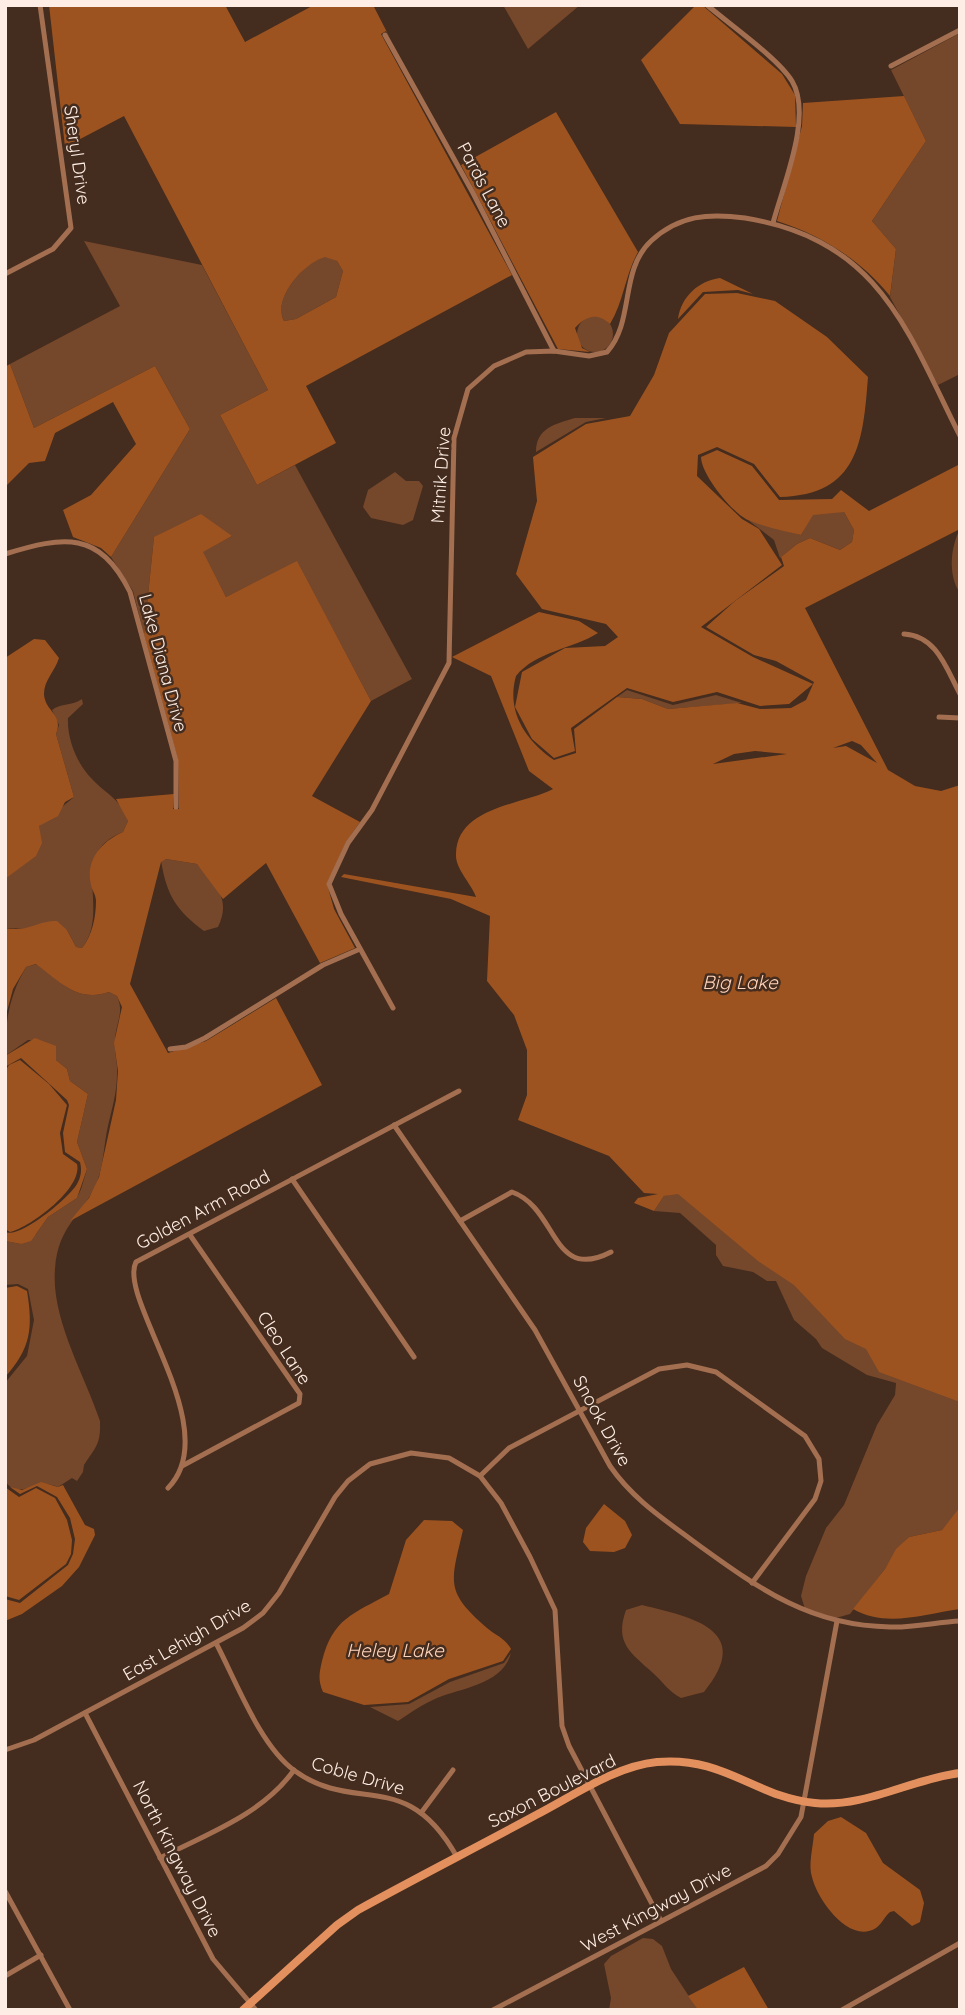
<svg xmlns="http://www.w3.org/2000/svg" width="965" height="2015" viewBox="0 0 965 2015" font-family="Quicksand,sans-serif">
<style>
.green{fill:#75472b}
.forest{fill:#9d5320;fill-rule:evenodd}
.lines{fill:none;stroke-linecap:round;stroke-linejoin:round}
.minor{stroke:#a36f50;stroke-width:5}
.secondary{stroke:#e3905e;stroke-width:8}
.labels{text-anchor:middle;stroke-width:5;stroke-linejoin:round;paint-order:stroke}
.street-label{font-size:18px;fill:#fdede4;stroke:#442c1e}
.water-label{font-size:19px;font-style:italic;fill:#ffd4bb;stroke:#442c1e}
</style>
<rect width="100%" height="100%" fill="#442c1e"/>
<g class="green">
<path d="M503,5h77l-52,44z"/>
<path d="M960,33v341l-22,11 -48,-88 6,-48 -24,-28 54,-80 -35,-71z"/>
<path d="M84,241l118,24 66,125 -48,25 37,70 38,-20 117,214 -41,22 -74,-139 -71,35 -24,-45 30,-16 -78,1 -10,98 -11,-44 -22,-34 79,-128 -35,-63 -121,62 -24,-64 110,-58z"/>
<path d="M325,256l12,5 6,10 -7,26 -40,22 -12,2c-12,-23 19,-57 41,-65z"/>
<circle cx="595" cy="334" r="18"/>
<path d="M575,418h31l-20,4 -50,30c0,-24 19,-28 39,-34z"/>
<path d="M395,472l11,9h13l4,5 -10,34 -10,5 -32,-7 -8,-11 5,-17z"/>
<path d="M826,511l18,1 10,18 -2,12 -12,8 -30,-12 -13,6 -17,14 -6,-18 -26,-20 53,15 11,-20z"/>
<path d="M960,529v64c-12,-17 -10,-45 0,-64z"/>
<path d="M627,690l46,15 43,-10 26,8 -74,6 -26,-10 -25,-2z"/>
<path d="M82,699l1,5 -15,14c-1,21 9,46 24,61 14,15 30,21 36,42l-5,11c-57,22 -11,78 -41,116l-6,-1 -9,-17 -62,-2v-49c24,-20 35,-19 34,-53l35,-29 -18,-63 3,-9 -7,-15c9,-7 20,-4 30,-11z"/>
<path d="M166,859l31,5c18,21 35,35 21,63l-14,4c-28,-21 -37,-35 -43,-70z"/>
<path d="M37,964c23,18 41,39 72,28l8,4c8,17 -2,28 -2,46 -1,11 3,21 2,32 0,19 -5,34 -9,52 -4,17 -4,36 -10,53 -13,36 -40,44 -43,90 -4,50 29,104 45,152 1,23 -4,26 -16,44l-1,7 -6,9 -5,-3 -14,9c-22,-11 -39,15 -53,-6v-98l22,-27 7,-36 -6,-31 -10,-5 -13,1v-44l16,3 15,-10 12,-17 29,-19 4,-9 6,-20 -10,-27 11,-48 -18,-13 -3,-12 -11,-9 -2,-9 -11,-10 -15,-1 -23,16c0,-33 4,-60 21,-89z"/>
<path d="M681,1192l279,176v139l-5,8 -13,15 -33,7 -12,12 -12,20 -35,45 -14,4 -31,-9 -4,-13 5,-20 20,-48 18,-23 33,-80 18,-30 1,-12 -29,-8 -45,-27 -6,-9 -22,-19 -18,-39h-9l-14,-9 -30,-6 -7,-11v-10l-36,-32 -26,-2 10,-15z"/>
<path d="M642,1605c50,12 113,25 62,87l-23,6c-12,-6 -18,-16 -28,-25 -22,-20 -39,-30 -27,-63z"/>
<path d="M511,1653c-8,31 -49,35 -74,45 -14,6 -27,15 -39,23l-28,-14 39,-3 41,-22 54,-19z"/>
<path d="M643,1938l10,1 9,7 9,23 27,41h-89l2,-12 -7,-34 7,-8z"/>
</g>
<g class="forest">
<path d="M49,5h176l20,37 69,-37h59l17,33 -4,-7 -5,3 131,241 -206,111 30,57 -79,42 -37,-70 48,-25 -144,-274 -59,31zM325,257l12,4 6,10 -7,26 -40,22 -12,2c-12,-23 20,-58 41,-64z"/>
<path d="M696,5h6l80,69 13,21 1,32 -116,-3 -39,-64z"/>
<path d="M904,96l22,45 -54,80 24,28 -6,47c-29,-36 -69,-61 -113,-75l25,-95 1,-23z"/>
<path d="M556,112l82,140c-13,23 -14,49 -28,72 -13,-12 -24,-8 -35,4l7,20 8,4 -32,-3 -97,-184z"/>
<path d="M720,278l33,16 -15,-4 -35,2 -25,27c3,-22 20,-38 42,-41z"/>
<path d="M737,293l38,8 52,36 41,40c-5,64 -9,118 -88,120l-26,-33 -37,-17 -19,8 -1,21 45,43 17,10 23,36 -81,62 52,30 60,27 -24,20 -29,2 -43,-14 -44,10 -46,-14 -56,40 4,23 -21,7 -22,-19 -17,-32 7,-35 43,-24 40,-2 13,-9 -12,-13 -64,-15 -26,-35 21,-73 -4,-44 53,-33 44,-8 24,-41 15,-42 36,-39z"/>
<path d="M10,364l24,64 121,-62 35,63 -79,128 -10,-9 -28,-11 -10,-27 28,-15 45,-51 -23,-42 -58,31 -10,28 -16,2 -24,24v-120z"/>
<path d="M717,450l35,16 27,34 53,-1 9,-9 28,21 91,-47v65l-155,79 83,162 27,16 26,5 19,-6v617l-81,-30 -13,-23 -21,-10 -51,-54 -36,-24 -80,-67 -14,2 -10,15 -20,-8 4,-5 20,-4 -14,-1 -35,-37 -91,-36 9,-25v-45l-13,-35 -27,-34 3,-65 -39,-17 -110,-22 3,-3 132,23c-5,-14 -21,-28 -20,-43 1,-48 67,-49 97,-65l-24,-18 -38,-95 -39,-19 87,-45 40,9 19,12c-25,16 -62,18 -82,43 -10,35 9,64 38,84l22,-7 -2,-24 43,-32 25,2 26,10 69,-6 23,6 31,-1 15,-8 8,-18 -38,-21 -22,-6 -48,-28 29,-26 49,-35 -3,-9 16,-13 13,-6 30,12 12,-8 2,-12 -10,-18 -31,3 -12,20c-17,-4 -36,-8 -53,-15 -16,-7 -47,-46 -47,-63zM852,741l9,4 16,18 -31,-17 -13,2zM755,751l32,3 -74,10 21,-10z"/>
<path d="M201,514l31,22 -29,16 23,45 71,-36 74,140 -59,95 48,26 -14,20 -19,42 7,25 21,39 -35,15 -54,-100 -43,36 -26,-35 -31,-5 -5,3 -31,122 38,69 38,-12 70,-43 46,87 -252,136 19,-23 10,-21 17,-77 2,-29 -4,-28 8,-36 -5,-11 -8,-4c-31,11 -49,-10 -73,-28l-10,3 -13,22 -8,30v-91c26,4 30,-7 52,-7l10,9 9,17 6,1c10,-12 14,-31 14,-47 0,-6 -4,-11 -5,-16 -6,-25 11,-44 32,-53l5,-11 -12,-22 58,-5 -1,15h6l-1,-49 -34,-125 10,-98z"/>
<path d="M34,639l11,1 14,18c-4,13 -15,22 -15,36 1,18 20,20 12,40l18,63 -9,5 -7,14 -19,10 3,17 -6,13 -31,23v-221z"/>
<path d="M35,1038l21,8v14l11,9 3,12 18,13 -11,48 10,27 -10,29 -29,19 -17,24 -10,3 -16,-3v-9c15,7 64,-34 72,-48 4,-7 5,-14 3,-22l-15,-10 -2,-19 6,-28 -2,-5 -46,-42 -16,9v-11z"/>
<path d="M20,1060l29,24 18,21 -7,28 3,21 14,10c6,24 -46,63 -67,68l-5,-3v-158l4,-6z"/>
<path d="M17,1286l10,5c6,37 4,57 -22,86v-89z"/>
<path d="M41,1482l17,5 5,-2 22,40 9,4 1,6 -16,32 -17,19 -40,28 -17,7v-22l15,4 48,-38 5,-11 2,-15 -5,-21 -13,-21 -20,-11 -17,8 -10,-7 12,3z"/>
<path d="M5,1487l14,10 17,-9 19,10 12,22 5,20 -1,14 -5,10 -47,36 -14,-4z"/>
<path d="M604,1504l21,17 7,14 -7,13 -11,4 -24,-1 -7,-9 3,-14z"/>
<path d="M960,1507v102c-36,5 -74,19 -107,0l32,-40 11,-20 13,-12 33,-7z"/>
<path d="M424,1520l28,1 11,9c-12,52 -19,61 24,98 9,8 17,9 24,21l-8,12 -54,18 -41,23 -44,3 -41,-13c-5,-12 -4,-18 -1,-31 11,-43 31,-47 67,-67l17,-54z"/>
<path d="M841,1817l25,16 17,30 37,27 4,13 -4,19 -8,4 -18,-15 -4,1c-5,4 -9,13 -14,16 -27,17 -59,-29 -64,-51 -4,-12 1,-30 2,-43l14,-13z"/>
<path d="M744,1967l25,43h-71l-10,-14z"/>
</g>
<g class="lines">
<g class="minor">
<path d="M707,5c22,19 71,53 85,76 21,35 -9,104 -19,142"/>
<path d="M385,35l88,158 81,158"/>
<path d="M891,66l69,-36"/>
<path d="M5,274l48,-25 18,-21 -31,-223"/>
<path d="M5,554c59,-18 94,-24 125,38l46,169v46"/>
<path d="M904,634c33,2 42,34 56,60"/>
<path d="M939,717l21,1"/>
<path d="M393,1008l-52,-94 -12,-30 19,-41 24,-33 77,-147 5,-225 14,-49 26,-23 32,-14 28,-1 35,5 18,-4c28,-31 12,-81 44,-111 28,-26 58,-28 94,-23 134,22 161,110 215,218"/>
<path d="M170,1049l16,-2 19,-9 118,-73 37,-16"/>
<path d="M394,1125l141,205 75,136c22,32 52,52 83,75 64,46 115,85 197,86 23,1 47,-5 70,-6"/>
<path d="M292,1179l122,178"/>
<path d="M460,1221l52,-29c46,16 39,91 99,60"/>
<path d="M182,1466l117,-63 1,-9 -110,-159"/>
<path d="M480,1476l29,-28 150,-79 28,-4 29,7 89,64 14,23 2,22 -6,18 -63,84"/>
<path d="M168,1488c58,-59 -51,-189 -32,-226l323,-171"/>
<path d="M216,1643c20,38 44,103 79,128 61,44 111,-5 162,86"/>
<path d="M85,1713l128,246 43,51"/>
<path d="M5,1750l29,-10 209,-112 20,-15 16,-20 56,-96 13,-16 22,-17 41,-11 38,5 31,18 21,27 29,54 25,53 7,116 7,20 92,175"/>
<path d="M421,1813l32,-43"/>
<path d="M160,1858c47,-24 103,-44 134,-88"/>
<path d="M5,1891l65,119"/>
<path d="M5,1976l36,-21"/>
<path d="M493,2010l273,-144 12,-12 23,-37 36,-196"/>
<path d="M842,2010l118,-67"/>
</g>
<path class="secondary" d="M243,2010l94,-85 21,-15c58,-32 119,-63 178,-95 37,-19 79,-49 121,-53 68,-6 97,35 158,41 50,5 96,-24 145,-30"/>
</g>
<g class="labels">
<g class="street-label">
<text transform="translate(77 155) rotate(82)" y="6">Sheryl Drive</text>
<text transform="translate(484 185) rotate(62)" y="6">Pards Lane</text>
<text transform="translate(441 475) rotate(-86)" y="6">Mitnik Drive</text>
<text transform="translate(163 663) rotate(75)" y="6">Lake Diana Drive</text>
<text transform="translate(203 1210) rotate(-28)" y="6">Golden Arm Road</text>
<text transform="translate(284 1348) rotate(57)" y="6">Cleo Lane</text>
<text transform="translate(602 1421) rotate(61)" y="6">Snook Drive</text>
<text transform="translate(187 1640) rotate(-30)" y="6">East Lehigh Drive</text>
<text transform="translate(358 1776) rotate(16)" y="6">Coble Drive</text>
<text transform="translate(552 1791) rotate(-27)" y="6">Saxon Boulevard</text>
<text transform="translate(177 1859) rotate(63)" y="6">North Kingway Drive</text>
<text transform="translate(656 1908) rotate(-28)" y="6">West Kingway Drive</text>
</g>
<g class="water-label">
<text x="740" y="989">Big Lake</text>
<text x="395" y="1657">Heley Lake</text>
</g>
</g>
<rect width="965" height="2015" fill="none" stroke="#fdede4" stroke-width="14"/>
</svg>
